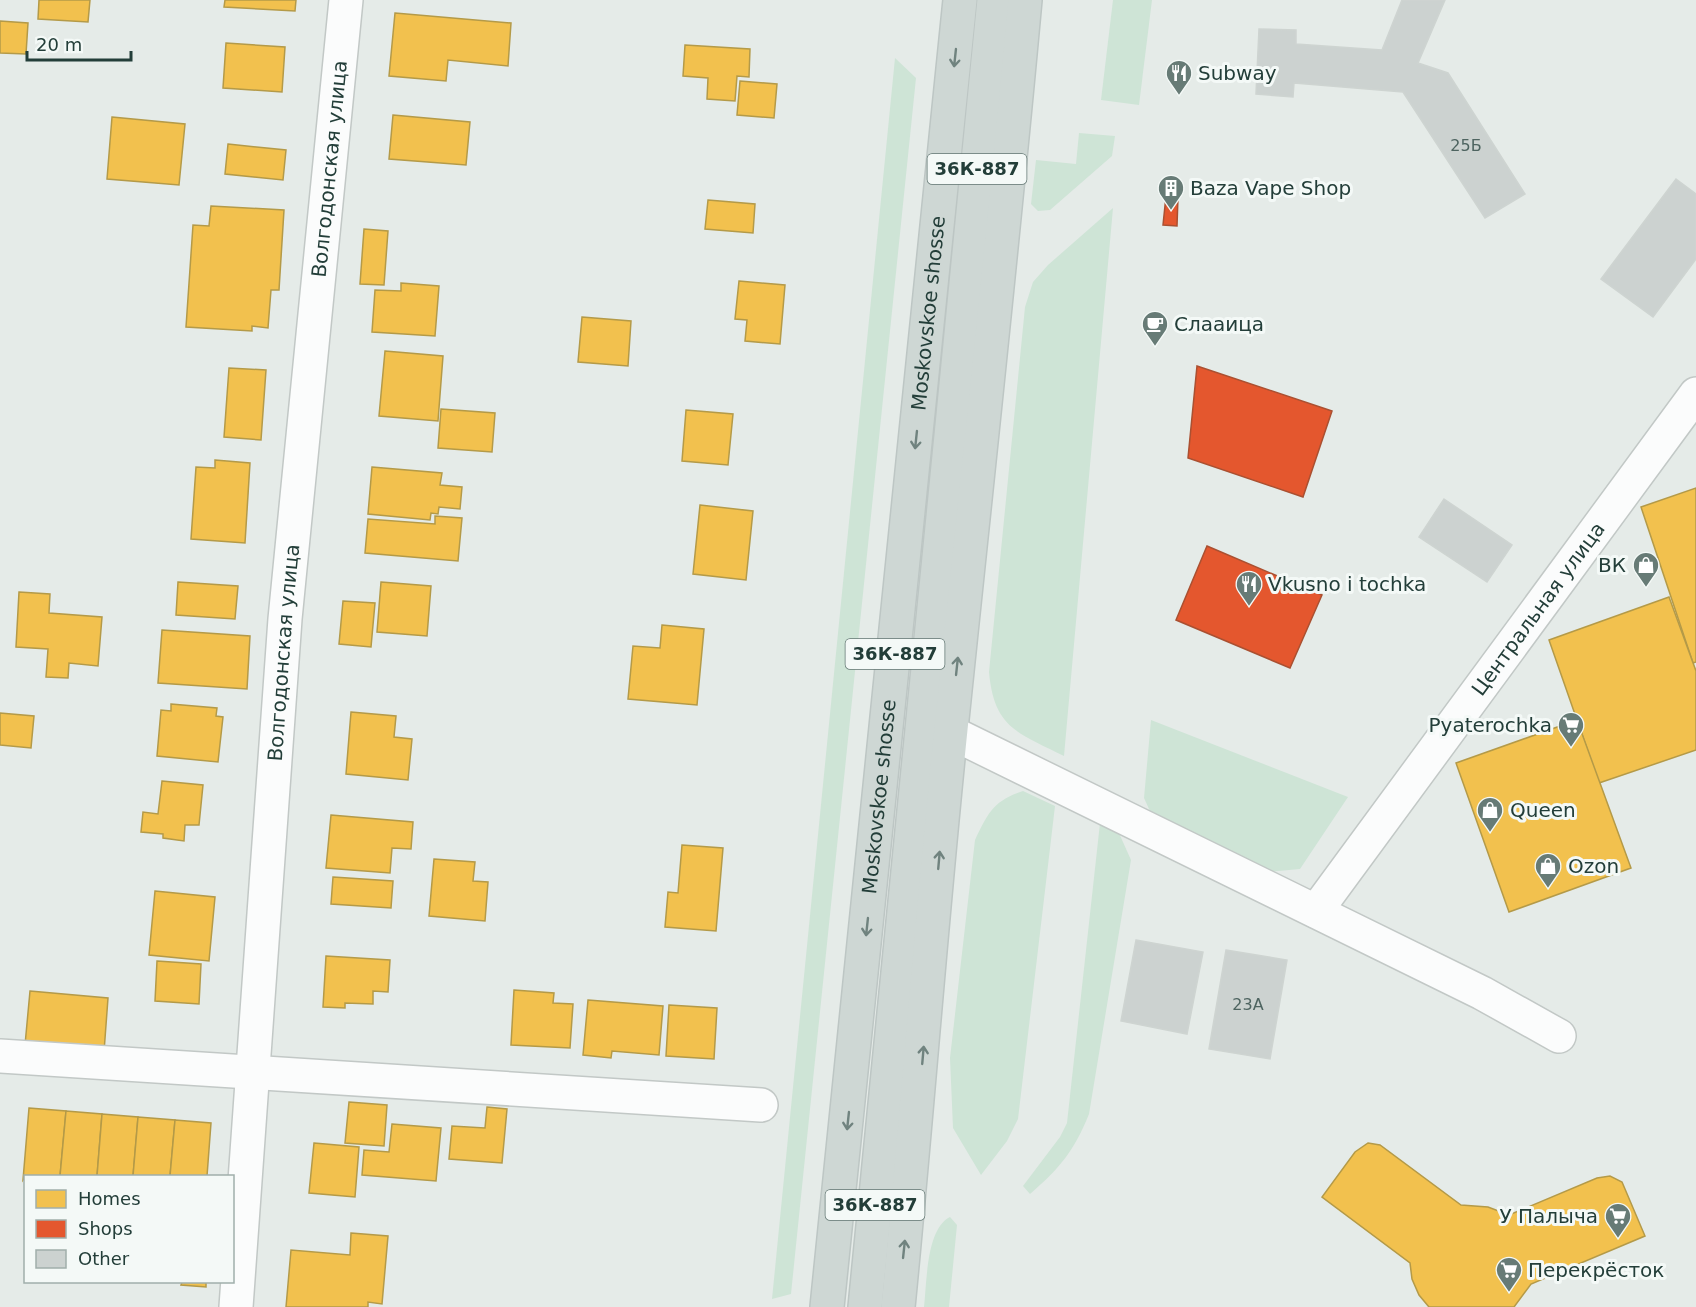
<svg xmlns="http://www.w3.org/2000/svg" width="1696" height="1307" viewBox="0 0 1696 1307" font-family="'DejaVu Sans',sans-serif">
<style>
.green{fill:#cee4d6}
.homes{fill:#f2c14e;stroke:#b49a48;stroke-width:1.5}
.shops{fill:#e4572e;stroke:#aa5031;stroke-width:1.5}
.building{fill:#ccd2d0;stroke:#ced4d1;stroke-width:1.5}
.lines{fill:none;stroke-linecap:round;stroke-linejoin:round}
.street-casing{stroke:#c2c8c6;stroke-width:36}
.primary-casing{stroke:#bdc6c4;stroke-width:36}
.street{stroke:#fbfcfc;stroke-width:33}
.primary{stroke:#ced7d4;stroke-width:33}
.oneway{stroke:#70837f}
.labels{text-anchor:middle;stroke-width:6;stroke-linejoin:round;paint-order:stroke}
.number-label{font-size:16px;fill:#4e6460}
.shield{fill:#f4f9f7;stroke:#627672;stroke-width:1.5}
.shield-label{font-size:18px;font-weight:bold;fill:#233e39}
.poi-label{font-size:20px;fill:#233e39;stroke:#f4f9f7;text-anchor:start}
.street-label{font-size:20px;fill:#233e39;stroke:#f4f9f7}
</style>
<rect width="100%" height="100%" fill="#e5ebe8"/>
<g class="green">
<path d="M1113,0h39l-13,105 -38,-5z"/>
<path d="M895,58l21,20 -125,1216 -19,5z"/>
<path d="M1079,133l36,3 -3,20 -62,54 -12,1 -7,-7 5,-44 40,4z"/>
<path d="M1113,208l-49,548c-45,-23 -70,-27 -75,-84l36,-365 8,-25 15,-17z"/>
<path d="M1151,720l197,77 -48,72 -42,4 -103,-51 -11,-24z"/>
<path d="M1023,791l32,15 -37,313 -11,22 -26,34 -28,-47 -3,-70 25,-218c13,-27 18,-39 48,-49z"/>
<path d="M1101,814l13,8 17,38 -42,254c-15,37 -29,54 -59,80l-7,-8 37,-49 7,-14z"/>
<path d="M950,1217l7,8 -8,82h-25c3,-25 2,-78 26,-90z"/>
</g>
<g class="homes">
<path d="M39,0h51l-2,22 -50,-3z"/>
<path d="M225,0h71l-1,11 -71,-4z"/>
<path d="M395,13l116,10 -3,43 -60,-6 -2,21 -57,-5z"/>
<path d="M0,21l28,2 -2,31 -26,-1z"/>
<path d="M226,43l59,4 -3,45 -59,-4z"/>
<path d="M685,45l65,4 -1,28 -12,-1 -2,25 -28,-2 1,-21 -25,-2z"/>
<path d="M740,81l37,3 -3,34 -37,-3z"/>
<path d="M393,115l77,7 -4,43 -77,-6z"/>
<path d="M112,117l73,7 -6,61 -72,-6z"/>
<path d="M228,144l58,6 -3,30 -58,-6z"/>
<path d="M708,200l47,4 -2,29 -48,-4z"/>
<path d="M211,206l73,4 -5,80h-8l-3,38 -16,-2v5l-66,-4 7,-102 16,1z"/>
<path d="M364,229l24,2 -4,54 -24,-1z"/>
<path d="M739,281l46,4 -5,59 -35,-3 2,-21 -12,-1z"/>
<path d="M401,283l38,3 -4,50 -63,-4 3,-42 26,1z"/>
<path d="M582,317l49,4 -3,45 -50,-4z"/>
<path d="M385,351l58,5 -5,65 -59,-5z"/>
<path d="M229,368l37,2 -5,70 -37,-3z"/>
<path d="M441,409l54,4 -3,39 -54,-4z"/>
<path d="M686,410l47,4 -5,51 -46,-4z"/>
<path d="M215,460l35,3 -5,80 -54,-4 5,-72 19,1z"/>
<path d="M372,467l70,6 -2,12 22,2 -2,22 -21,-2 -1,7 -7,-1 -1,7 -62,-6z"/>
<path d="M1696,488v174l-3,1 -52,-156z"/>
<path d="M700,505l53,6 -7,69 -53,-6z"/>
<path d="M435,516l27,2 -4,43 -93,-8 3,-34 67,5z"/>
<path d="M178,582l60,4 -3,33 -59,-4z"/>
<path d="M381,582l50,4 -4,50 -50,-4z"/>
<path d="M19,592l31,2 -1,19 53,4 -4,49 -29,-3 -1,15 -22,-1 2,-28 -32,-2z"/>
<path d="M1669,597l27,74v79l-97,33 -50,-143z"/>
<path d="M343,601l32,2 -4,44 -32,-3z"/>
<path d="M662,625l42,4 -7,76 -69,-6 5,-53 27,2z"/>
<path d="M162,630l88,6 -3,53 -89,-6z"/>
<path d="M171,704l46,4 -1,8 7,1 -5,45 -61,-6 4,-46 10,1z"/>
<path d="M351,712l45,4 -2,21 18,2 -4,41 -62,-6z"/>
<path d="M0,713l34,3 -3,32 -31,-3z"/>
<path d="M1577,720l54,148 -122,44 -53,-149z"/>
<path d="M162,781l41,4 -4,40h-14l-1,16 -21,-3v-4l-22,-2 2,-20 15,2z"/>
<path d="M331,815l82,7 -2,27 -19,-1 -2,25 -64,-5z"/>
<path d="M682,845l41,3 -7,83 -51,-4 3,-35 10,1z"/>
<path d="M434,859l41,3 -2,19 15,1 -3,39 -56,-5z"/>
<path d="M333,877l60,4 -2,27 -60,-4z"/>
<path d="M155,891l60,6 -6,64 -60,-6z"/>
<path d="M326,956l64,4 -2,32 -15,-1v13l-28,-1v5l-22,-1z"/>
<path d="M157,961l44,3 -2,40 -44,-3z"/>
<path d="M514,990l40,3 -1,10 20,1 -3,44 -59,-3z"/>
<path d="M30,991l78,7 -4,54 -79,-7z"/>
<path d="M588,1000l75,6 -4,49 -47,-4 -1,7 -28,-3z"/>
<path d="M669,1005l48,3 -3,51 -48,-3z"/>
<path d="M349,1102l38,3 -3,41 -39,-3z"/>
<path d="M487,1107l20,2 -5,54 -53,-4 3,-33 33,2z"/>
<path d="M29,1108l37,3 -6,65h-34l-3,4z"/>
<path d="M66,1111l36,3 -5,62h-37z"/>
<path d="M102,1114l36,3 -5,59h-36z"/>
<path d="M138,1117l37,3 -5,56h-37z"/>
<path d="M175,1120l36,3 -4,53h-37z"/>
<path d="M392,1124l49,4 -5,53 -74,-6 2,-25 25,2z"/>
<path d="M314,1143l45,4 -4,50 -46,-4z"/>
<path d="M1368,1143l12,2 81,60 27,2 21,8 88,-37 13,-2 12,6 23,54 -114,48 -17,23h-85l-10,-12 -7,-16 -2,-16 -88,-66 33,-45z"/>
<path d="M351,1233l37,3 -6,68 -14,-2v5h-82l5,-57 59,5z"/>
<path d="M182,1282h24v5l-25,-2z"/>
</g>
<g class="shops">
<path d="M1166,196l12,1 -1,29 -14,-1z"/>
<path d="M1197,366l135,45 -29,86 -115,-39z"/>
<path d="M1207,546l115,49 -32,73 -114,-48z"/>
</g>
<g class="building">
<path d="M1402,0h43l-27,63 30,10 77,121 -40,24 -82,-126 -109,-9 -1,14 -37,-3 3,-65 37,1v14l86,6z"/>
<path d="M1676,179l20,15v65l-43,58 -52,-38z"/>
<path d="M1444,499l68,46 -25,37 -68,-45z"/>
<path d="M1136,940l67,12 -16,82 -66,-13z"/>
<path d="M1226,950l61,10 -17,99 -61,-10z"/>
</g>
<g class="lines">
<g class="street-casing">
<g id="street">
<path d="M950,732l532,261 77,43"/>
<path id="s1" d="M1316,911l380,-517"/>
<path d="M0,1056l761,49"/>
<path id="s2" d="M236,1307l49,-688 61,-619"/>
</g>
</g>
<g class="primary-casing">
<g id="primary">
<path id="s3" d="M827,1307l133,-1307"/>
<path d="M865,1307l129,-1307"/>
<path d="M898,1307c19,-193 33,-386 53,-578 25,-243 52,-486 74,-729"/>
</g>
</g>
<use href="#street" class="street"/>
<use href="#primary" class="primary"/>
</g>
<defs><path id="oneway-shaft" d="M-6 0H5M1.5-3L5.5 0L1.5 3" fill="none" stroke-width="1.6" stroke-linecap="round" stroke-linejoin="round" transform="scale(1.5)"/></defs>
<g class="oneway">
<use href="#oneway-shaft" transform="translate(955 58) rotate(96)"/>
<use href="#oneway-shaft" transform="translate(916 440) rotate(96)"/>
<use href="#oneway-shaft" transform="translate(957 666) rotate(-84)"/>
<use href="#oneway-shaft" transform="translate(939 860) rotate(-85)"/>
<use href="#oneway-shaft" transform="translate(867 927) rotate(96)"/>
<use href="#oneway-shaft" transform="translate(923 1055) rotate(-85)"/>
<use href="#oneway-shaft" transform="translate(848 1121) rotate(96)"/>
<use href="#oneway-shaft" transform="translate(904 1249) rotate(-84)"/>
</g>
<defs>
<g id="restaurant-pin" transform="scale(1.35)"><path d="M0 17L-7.5 6A9.5 9.5 0 1 1 7.5 6Z" fill="#677b76" stroke="#f4f9f7"/><path d="M-5-6h1v4h1v-4h1v4h1v-4h1v5L-1.5 .5V6h-2V.5L-5-1ZM5-6V6H3V1.5H1.5Q1.5-4 5-6Z" fill="#fff"/></g>
<g id="building-pin" transform="scale(1.35)"><path d="M0 17L-7.5 6A9.5 9.5 0 1 1 7.5 6Z" fill="#677b76" stroke="#f4f9f7"/><path d="M-4-6H4V6H1V3H-1V6H-4ZM-2.5-4.3h1.7v1.8h-1.7ZM.8-4.3h1.7v1.8H.8ZM-2.5-1h1.7V.8h-1.7ZM.8-1h1.7V.8H.8Z" fill="#fff"/></g>
<g id="cafe-pin" transform="scale(1.35)"><path d="M0 17L-7.5 6A9.5 9.5 0 1 1 7.5 6Z" fill="#677b76" stroke="#f4f9f7"/><path d="M-5.5-4.5H6V0H3Q3 3.5 0 3.5H-2.5Q-5.5 3.5-5.5 0ZM3-3.2v2h1.7v-2ZM-6 4.5H4V6H-6Z" fill="#fff"/></g>
<g id="shop-pin" transform="scale(1.35)"><path d="M0 17L-7.5 6A9.5 9.5 0 1 1 7.5 6Z" fill="#677b76" stroke="#f4f9f7"/><path d="M-5-2.5h2.3a2.7 3.5 0 0 1 5.4 0H5L5.5 6h-11ZM-1.5-2.5h3a1.5 2.3 0 0 0-3 0Z" fill="#fff"/></g>
<g id="supermarket-pin" transform="scale(1.35)"><path d="M0 17L-7.5 6A9.5 9.5 0 1 1 7.5 6Z" fill="#677b76" stroke="#f4f9f7"/><path d="M-6-5.5h2.5l.6 2H6L4.5 2H-2.5L-4.4-4H-6ZM-1.5 3.2a1.3 1.3 0 1 0 .1 0ZM3 3.2a1.3 1.3 0 1 0 .1 0Z" fill="#fff"/></g>
</defs>
<g fill-rule="evenodd">
<use href="#restaurant-pin" x="1179" y="73"/>
<use href="#building-pin" x="1171" y="188"/>
<use href="#cafe-pin" x="1155" y="324"/>
<use href="#shop-pin" x="1646" y="565"/>
<use href="#restaurant-pin" x="1249" y="584"/>
<use href="#supermarket-pin" x="1571" y="725"/>
<use href="#shop-pin" x="1490" y="810"/>
<use href="#shop-pin" x="1548" y="866"/>
<use href="#supermarket-pin" x="1618" y="1216"/>
<use href="#supermarket-pin" x="1509" y="1270"/>
</g>
<g class="labels">
<g class="number-label">
<text x="1466" y="151">25Б</text>
<text x="1248" y="1010">23А</text>
</g>
<g class="shield">
<rect x="927.5" y="154" width="99" height="30" rx="4.5"/>
<rect x="845.5" y="639" width="99" height="30" rx="4.5"/>
<rect x="825.5" y="1190" width="99" height="30" rx="4.5"/>
</g>
<g class="shield-label">
<text x="977" y="175">36К-887</text>
<text x="895" y="660">36К-887</text>
<text x="875" y="1211">36К-887</text>
</g>
<g class="poi-label">
<text x="1198" y="80">Subway</text>
<text x="1190" y="195">Baza Vape Shop</text>
<text x="1174" y="331">Слааица</text>
<text x="1626" y="572" text-anchor="end">ВК</text>
<text x="1268" y="591">Vkusno i tochka</text>
<text x="1552" y="732" text-anchor="end">Pyaterochka</text>
<text x="1510" y="817">Queen</text>
<text x="1568" y="873">Ozon</text>
<text x="1598" y="1223" text-anchor="end">У Палыча</text>
<text x="1528" y="1277">Перекрёсток</text>
</g>
<g class="street-label">
<text dy="7" stroke="none"><textPath href="#s2" startOffset="1142">Волгодонская улица</textPath></text>
<text dy="7" stroke="none"><textPath href="#s3" startOffset="999">Moskovskoe shosse</textPath></text>
<text dy="7" stroke="none"><textPath href="#s1" startOffset="375">Центральная улица</textPath></text>
<text dy="7" stroke="none"><textPath href="#s2" startOffset="656">Волгодонская улица</textPath></text>
<text dy="7" stroke="none"><textPath href="#s3" startOffset="513">Moskovskoe shosse</textPath></text>
</g>
</g>
<rect x="24" y="1175" width="210" height="108" fill="#f4f9f7" stroke="#a0aeab" stroke-width="1.5"/>
<rect x="36" y="1190" width="30" height="18" fill="#f2c14e" stroke="#a0aeab" stroke-width="1.5"/>
<text x="78" y="1205" font-size="18" fill="#233e39">Homes</text>
<rect x="36" y="1220" width="30" height="18" fill="#e4572e" stroke="#a0aeab" stroke-width="1.5"/>
<text x="78" y="1235" font-size="18" fill="#233e39">Shops</text>
<rect x="36" y="1250" width="30" height="18" fill="#ccd2d0" stroke="#a0aeab" stroke-width="1.5"/>
<text x="78" y="1265" font-size="18" fill="#233e39">Other</text>
<path d="M27 51v9h104v-9" fill="none" stroke="#233e39" stroke-width="3"/>
<text x="36" y="51" font-size="18" fill="#233e39" stroke="#f4f9f7" stroke-width="4.5" paint-order="stroke">20 m</text>
</svg>
